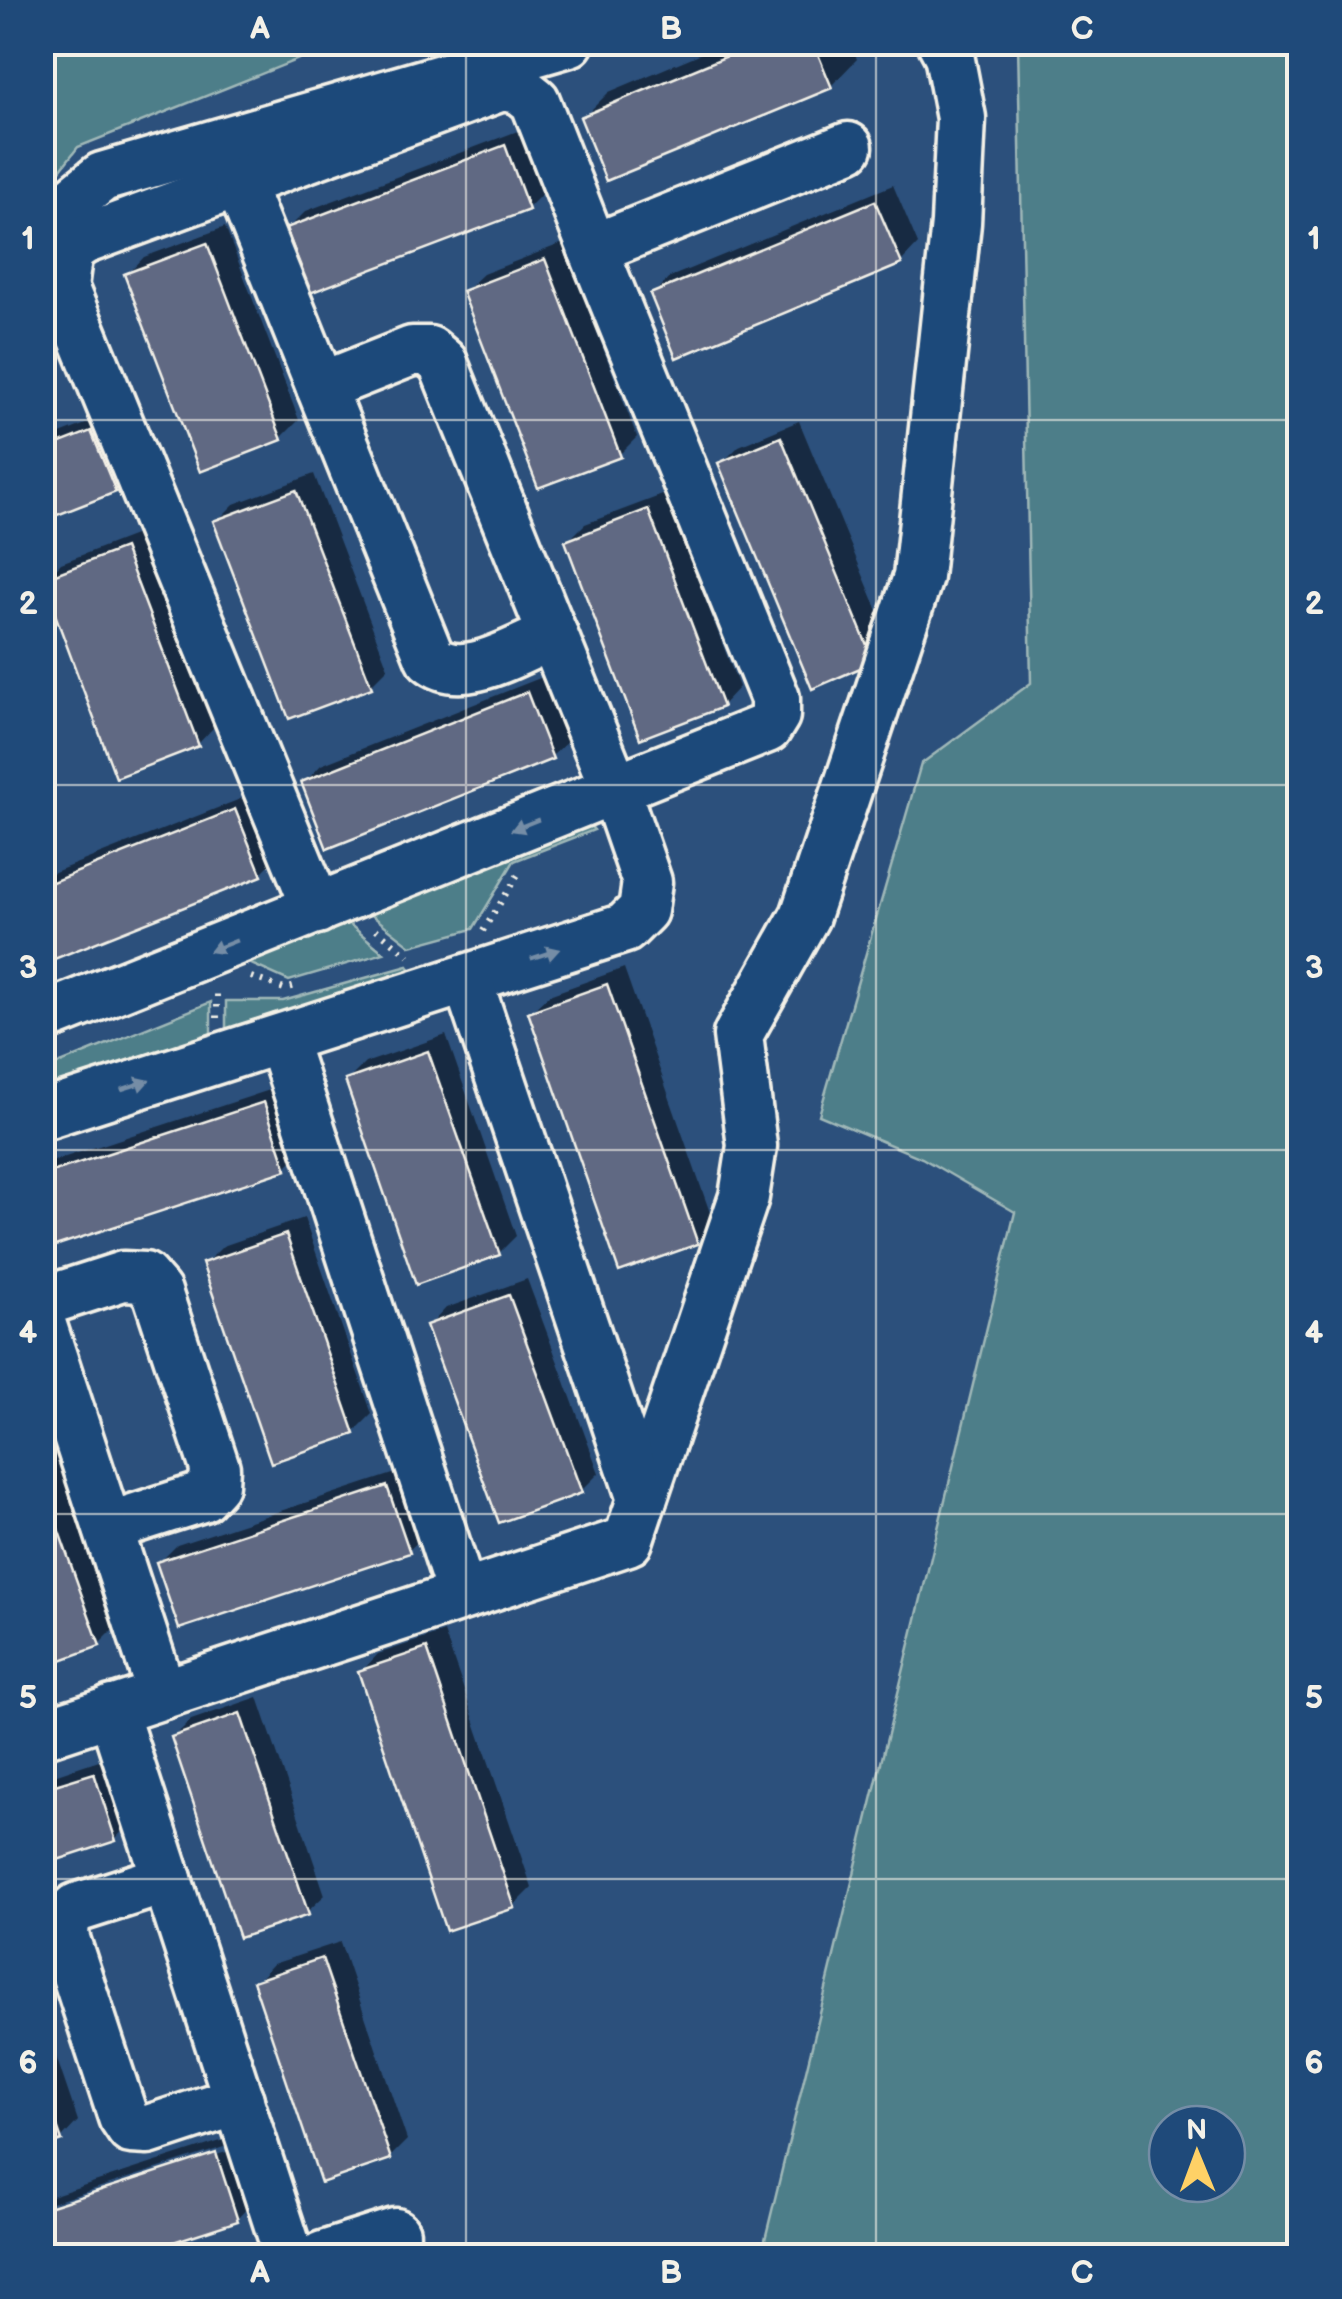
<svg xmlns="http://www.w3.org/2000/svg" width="1342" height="2299" viewBox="0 0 1342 2299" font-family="'Balsamiq Sans',sans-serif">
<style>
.green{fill:#4d7e89;stroke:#a0b8b8;stroke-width:2.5;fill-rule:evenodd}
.shadow{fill:#0007}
.building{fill:#616983;stroke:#f4f1e8;stroke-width:2.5}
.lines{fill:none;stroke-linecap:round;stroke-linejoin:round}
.minor-casing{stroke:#f4f1e8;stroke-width:55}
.path{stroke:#f4f1e8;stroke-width:6;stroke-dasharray:2.5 8;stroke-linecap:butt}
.minor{stroke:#1f4a7a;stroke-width:48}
.oneway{fill:#748da6}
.grid{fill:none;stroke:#f4f1e8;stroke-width:2.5;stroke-opacity:0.55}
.neatline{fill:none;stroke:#f4f1e8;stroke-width:4}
.grid-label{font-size:32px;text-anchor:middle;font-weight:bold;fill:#f4f1e8}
</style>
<rect width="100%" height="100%" fill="#2c507c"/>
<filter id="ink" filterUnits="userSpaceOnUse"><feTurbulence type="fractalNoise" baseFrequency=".01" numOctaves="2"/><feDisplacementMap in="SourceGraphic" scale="20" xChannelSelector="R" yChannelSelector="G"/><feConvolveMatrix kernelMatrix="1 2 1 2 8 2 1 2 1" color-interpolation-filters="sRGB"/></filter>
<g filter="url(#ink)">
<g class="green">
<path d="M43,42h296v1l-261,104 -35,45z"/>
<path d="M1018,43h281v2213h-538l254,-1044 -93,-54 -103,-43 102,-351 110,-81zM1227,2124v60h-60v-60z"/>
<path d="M588,823l6,7 -80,31 -41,68 -62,17 -60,-47z"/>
<path d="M330,908l54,45 -95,28 -42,-19 -204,83v-21z"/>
<path d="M408,966l9,11 -191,59v-35h57z"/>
<path d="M211,1002v40l-168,53v-25z"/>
</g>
<g class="shadow">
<path d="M728,42h122l7,17 -26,27 -248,32 26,-26z"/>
<path d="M523,129l23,61 -18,18 -239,20 17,-17z"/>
<path d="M893,185l25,59 -17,18 -248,33 17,-18z"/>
<path d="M225,227l74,193 -18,18 -154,-163 17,-18z"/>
<path d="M563,243l74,194 -18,18 -154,-164 18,-17z"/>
<path d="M109,415l23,57 -17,18 -73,28v-77z"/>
<path d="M799,421l92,221 -18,18 -152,-196 18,-18z"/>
<path d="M314,474l74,194 -18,18 -154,-164 18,-18z"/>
<path d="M665,494l74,193 -17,18 -155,-163 18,-18z"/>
<path d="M142,532l73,194 -17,18 -154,-163 17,-18z"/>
<path d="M545,676l25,63 -18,17 -223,90 -25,-63 17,-18z"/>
<path d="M253,794l25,62 -18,18 -218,87v-84z"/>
<path d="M624,968l90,256 -18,18 -165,-230 18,-17z"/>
<path d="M446,1035l70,201 -17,17 -152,-172 18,-18z"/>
<path d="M282,1086l21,64 -18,18 -243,52v-52l5,-5z"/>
<path d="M304,1218l68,196 -18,18 -149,-168 18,-18z"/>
<path d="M527,1279l72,194 -18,18 -152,-165 17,-18z"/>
<path d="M47,1431l70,195 -18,18 -57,20v-231z"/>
<path d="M405,1470l21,64 -18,17 -249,12 18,-18z"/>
<path d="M444,1632l88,256 -18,18 -153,-234 17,-18z"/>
<path d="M258,1697l67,198 -18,17 -133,-175 17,-17z"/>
<path d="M111,1756l21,65 -17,18 -73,23v-83z"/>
<path d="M340,1942l67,198 -17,17 -134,-175 17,-18z"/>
<path d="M42,2015l36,106 -17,18 -19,6z"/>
<path d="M233,2137l21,64 -17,18 -115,37h-80v-44l187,-61 -2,-5 -185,60v-7z"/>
</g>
<g class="building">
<path d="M761,42h52l19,46 -226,93 -26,-64z"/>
<path d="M505,145l24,65 -219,83 -24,-65z"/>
<path d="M875,201l27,63 -226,94 -26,-64z"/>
<path d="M207,243l75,197 -82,32 -76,-198z"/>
<path d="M545,259l76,198 -83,31 -76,-197z"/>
<path d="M91,431l25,61 -74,29v-71z"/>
<path d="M781,437l93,225 -62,27 -94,-226z"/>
<path d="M296,490l76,198 -83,31 -76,-198z"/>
<path d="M648,509l75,198 -83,32 -75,-198z"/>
<path d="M124,548l75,198 -83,32 -74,-199z"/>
<path d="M527,692l26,67 -226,90 -26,-67z"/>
<path d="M235,809l27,67 -220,88v-78z"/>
<path d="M607,984l91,260 -79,28 -91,-260z"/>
<path d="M428,1051l72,204 -84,30 -71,-205z"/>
<path d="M264,1102l23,68 -238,78 -7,-20v-53z"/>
<path d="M286,1234l69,200 -84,29 -69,-200z"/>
<path d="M509,1295l73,198 -83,30 -73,-198z"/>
<path d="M42,1484l58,162 -58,21z"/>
<path d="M387,1486l23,67 -231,76 -23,-67z"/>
<path d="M427,1648l88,260 -69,23 -88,-260z"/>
<path d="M240,1713l69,202 -70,23 -68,-201z"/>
<path d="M94,1773l22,68 -74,24v-76z"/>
<path d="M322,1958l69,201 -70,24 -68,-202z"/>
<path d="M42,2083l20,58 -20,7z"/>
<path d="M216,2153l22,68 -108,35h-88v-47z"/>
</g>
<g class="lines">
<g class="minor-casing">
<g id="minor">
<path d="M42,237l15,-24 45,-36 467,-135"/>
<path d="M321,387l109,271c33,28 87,-9 123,-23"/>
<path d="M317,909l-254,-622 5,-37 15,-10 419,-154 18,3 15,12 58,148"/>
<path d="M42,1018l725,-290 8,-13v-17l-182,-449 255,-102"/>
<path d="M281,1039l181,556"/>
<path d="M42,1115l583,-187 18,-18 4,-28 -32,-93 -172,-426 -14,-12h-17l-91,36 -82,-204"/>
<path d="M42,1302l81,-26 21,1 13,15 58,176 -1,16 -12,13 -94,30"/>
<path d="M42,1326l120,368"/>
<path d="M642,1499l102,-302 8,-51 -14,-111 67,-119 113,-339 38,-354 5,-105 -12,-63 -7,-13"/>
<path d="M112,1710l177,546"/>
<path d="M42,1734l586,-193 14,-42 -175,-520"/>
<path d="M167,1879l-91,29 -11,11 -1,17 59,181 8,12 17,1 91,-30"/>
<path d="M323,2256l72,-23"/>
</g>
</g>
<g class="path">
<path d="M376,929l33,27"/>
<path d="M483,931l36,-58"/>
<path d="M251,977l33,12 12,-3"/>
<path d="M217,1018v-27"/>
</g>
<use href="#minor" class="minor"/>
</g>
<defs><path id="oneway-solid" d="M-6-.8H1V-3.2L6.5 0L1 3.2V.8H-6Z" transform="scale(2.5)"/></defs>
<g class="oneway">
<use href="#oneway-solid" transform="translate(525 825) rotate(158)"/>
<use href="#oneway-solid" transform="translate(223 946) rotate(158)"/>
<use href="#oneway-solid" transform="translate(545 954) rotate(-18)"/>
<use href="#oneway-solid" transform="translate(135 1085) rotate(-18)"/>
</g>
</g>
<path class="grid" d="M466,42v2214M876,42v2214M42,420h1258M42,785h1258M42,1150h1258M42,1514h1258M42,1879h1258"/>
<rect width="1342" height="2299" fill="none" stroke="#1f4a7a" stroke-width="110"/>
<g transform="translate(1197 2154) rotate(359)"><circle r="48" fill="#1f4a7a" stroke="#748da6" stroke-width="2.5"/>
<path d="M0-8L18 38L0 25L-18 38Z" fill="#ffd166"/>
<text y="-15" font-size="28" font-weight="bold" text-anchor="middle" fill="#f4f1e8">N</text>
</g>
<rect x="55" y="55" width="1232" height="2189" class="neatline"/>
<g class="grid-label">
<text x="260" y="39">A</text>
<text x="671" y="39">B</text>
<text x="1082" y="39">C</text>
<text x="28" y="249">1</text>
<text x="1314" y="249">1</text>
<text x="28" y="614">2</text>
<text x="1314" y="614">2</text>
<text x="28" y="978">3</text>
<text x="1314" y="978">3</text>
<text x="28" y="1343">4</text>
<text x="1314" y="1343">4</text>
<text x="28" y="1708">5</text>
<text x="1314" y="1708">5</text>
<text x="28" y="2073">6</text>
<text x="1314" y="2073">6</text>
<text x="260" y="2283">A</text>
<text x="671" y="2283">B</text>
<text x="1082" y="2283">C</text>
</g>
</svg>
